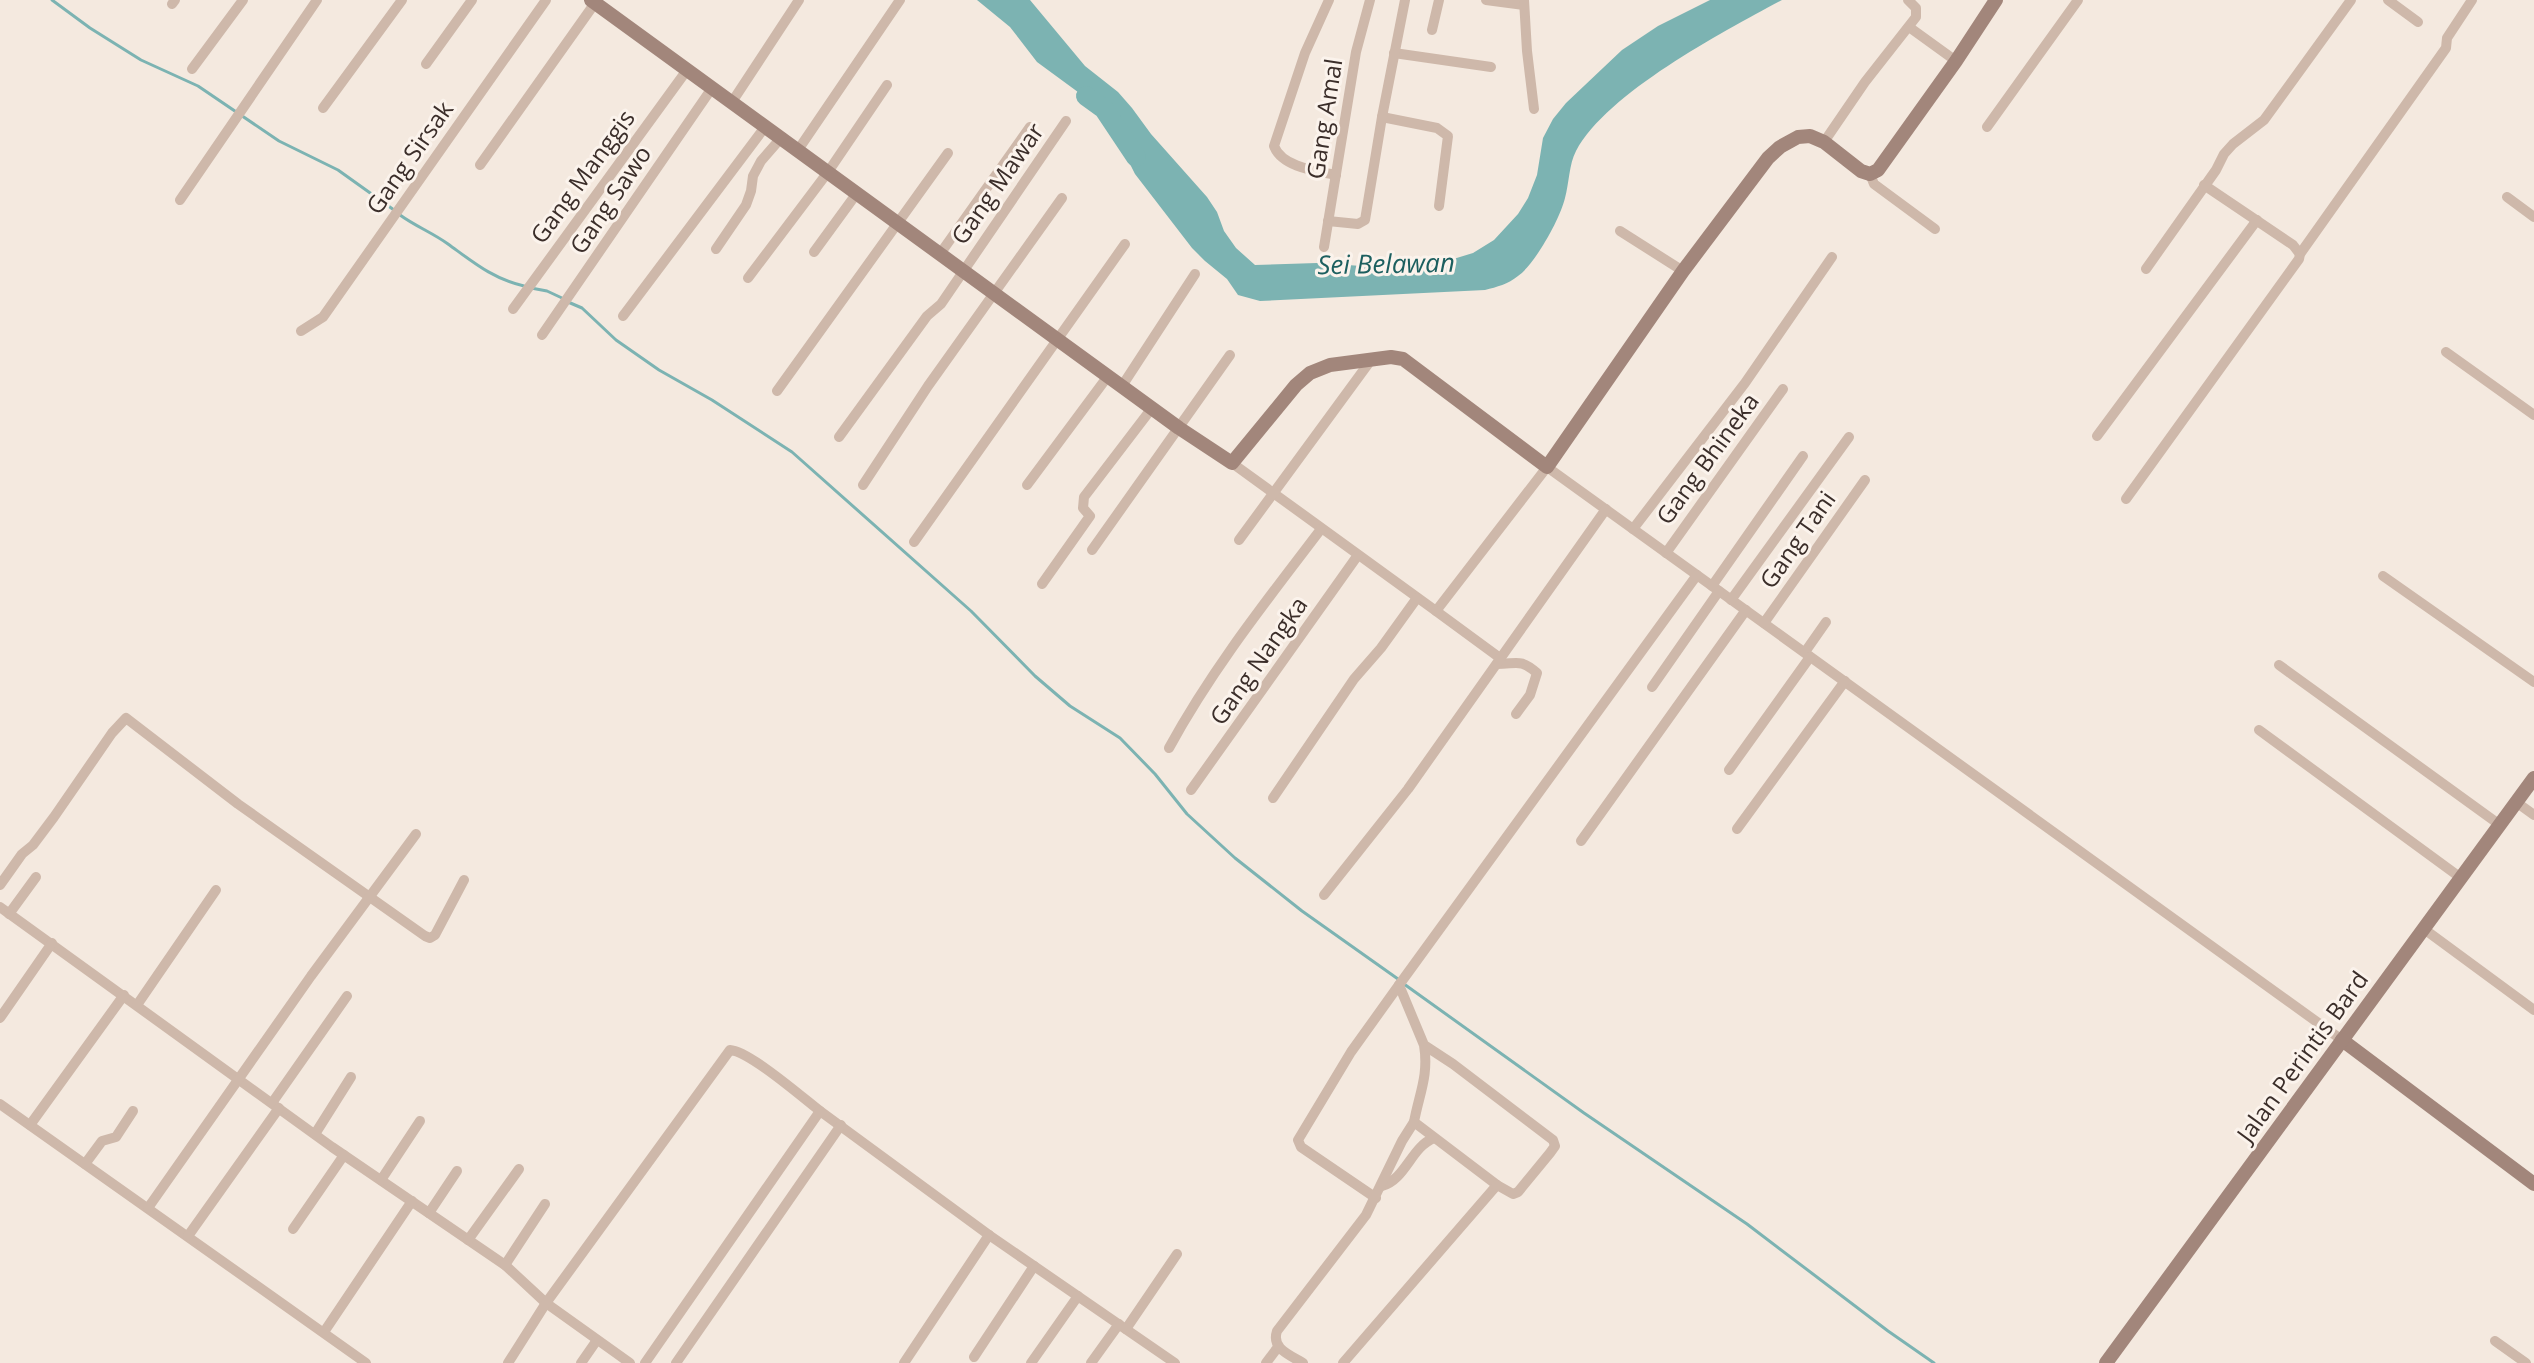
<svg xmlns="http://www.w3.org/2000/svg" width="2534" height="1363" viewBox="0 0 2534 1363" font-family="'Open Sans',sans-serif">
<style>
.water{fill:#7cb3b2}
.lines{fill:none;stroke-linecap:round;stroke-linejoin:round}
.stream{stroke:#7cb3b2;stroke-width:3}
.river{stroke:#7cb3b2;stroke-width:20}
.street{stroke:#ceb8aa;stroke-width:10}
.secondary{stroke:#a2867b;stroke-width:14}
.labels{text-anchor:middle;stroke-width:6;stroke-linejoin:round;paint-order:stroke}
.street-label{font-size:24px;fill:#3b2e2a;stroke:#fbf3ec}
.water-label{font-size:26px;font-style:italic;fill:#1c5f5f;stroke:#fbf3ec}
</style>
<rect width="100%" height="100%" fill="#f4e9df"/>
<path class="water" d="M977,0h53l55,66 33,26 14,16 19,26 56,63 10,15 7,19 12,17 19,17 62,-2 90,6 30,-5 36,-11 21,-13 24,-26 10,-16 9,-23 6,-37 10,-19 13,-16 56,-53 36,-24 52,-26h72c-59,32 -174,92 -206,151 -7,13 -7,33 -11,47 -5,21 -30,66 -47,78 -10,8 -21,11 -33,14l-225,11 -22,-6 -11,-16 -22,-18 -13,-13 -57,-74 -7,-14 -8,-31 -8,-12 -75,-55 -27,-35z"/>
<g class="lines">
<g class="stream">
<path d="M52,0l38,28 51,32 57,26 81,55 59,29 56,40"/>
<path d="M400,215c15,11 33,18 48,29 25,18 45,35 76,42"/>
<path d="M531,288l16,3 15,7"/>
<path d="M568,302l14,6 34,32 43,30 53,30 80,52 179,159 64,65 35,30 50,32 35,36 32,40 48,44 67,53 96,68"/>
<path d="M1404,984l180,129 163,111 141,107 46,32"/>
</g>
<path class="river" d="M1086,96l18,13 32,48"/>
<g class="street">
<path d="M1329,0l-24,53 -31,93c8,21 42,25 62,29"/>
<path d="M1486,0l38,5"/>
<path d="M1524,0l3,51 7,58"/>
<path d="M2388,0l30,22"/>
<path d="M172,4l3,-4"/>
<path d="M1909,27l47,34"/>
<path d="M1432,30l7,-30"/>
<path d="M1394,53l97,14"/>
<path d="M426,64l46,-64"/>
<path d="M192,69l51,-69"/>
<path d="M732,102l67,-102"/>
<path d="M323,108l79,-108"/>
<path d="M1382,117l55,11 11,8 -9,70"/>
<path d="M1987,127l91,-127"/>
<path d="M1824,142l41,-60 51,-65v-9l-8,-8"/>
<path d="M798,150l102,-150"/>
<path d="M480,165l115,-162"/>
<path d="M1870,174l4,10 61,45"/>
<path d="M2204,185l89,60 7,9"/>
<path d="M2507,197l27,20"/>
<path d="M180,200l137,-200"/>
<path d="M1328,221l30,3 7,-4 17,-103 23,-117"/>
<path d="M1620,231l63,40"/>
<path d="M1324,247l32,-195 14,-52"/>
<path d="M716,249l30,-44 5,-14 2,-15 8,-15 20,-23"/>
<path d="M814,252l43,-59"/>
<path d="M940,254l90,-127"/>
<path d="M2146,269l70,-99 8,-16 9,-10 31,-24 87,-120"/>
<path d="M748,278l80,-106 59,-87"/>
<path d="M513,309l174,-239"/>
<path d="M623,316l142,-189"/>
<path d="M301,331l22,-14 223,-317"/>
<path d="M542,335l170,-247"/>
<path d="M2446,352l88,63"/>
<path d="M1122,386l73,-112"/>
<path d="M777,391l171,-238"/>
<path d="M2097,436l160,-216"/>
<path d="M839,437l88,-121 14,-12 125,-183"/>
<path d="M1232,463l204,148 111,-144 795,573"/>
<path d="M863,485l65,-99 134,-188"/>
<path d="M1027,485l81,-109"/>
<path d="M2126,499l173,-240 1,-5 146,-206 1,-10 25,-38"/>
<path d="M1633,529l112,-146 87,-126"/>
<path d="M1239,540l132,-180"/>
<path d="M914,542l211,-298"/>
<path d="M1092,550l138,-195"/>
<path d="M1666,553l117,-164"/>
<path d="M2383,576l151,106"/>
<path d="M1042,584l48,-68 -7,-8 1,-11 68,-89"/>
<path d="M1712,586l91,-130"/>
<path d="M1731,600l118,-163"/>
<path d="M1436,611l64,47"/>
<path d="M1764,623l101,-143"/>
<path d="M1805,652l21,-30"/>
<path d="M1497,664c20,0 23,-6 40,9l-7,22 -14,19"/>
<path d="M2279,665l221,160"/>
<path d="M1652,687l67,-96"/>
<path d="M2259,730l202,148"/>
<path d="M1169,748c43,-79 98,-148 152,-219"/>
<path d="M1729,770l81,-113"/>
<path d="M1191,790l167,-235"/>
<path d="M1273,798l81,-119 27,-31 36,-50"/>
<path d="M2516,802l18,13"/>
<path d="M1737,829l108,-148"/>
<path d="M1581,841l165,-231"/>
<path d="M0,885l22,-31 11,-9 21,-28 58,-84 14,-15 112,86 187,132 5,2 5,-3 29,-55"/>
<path d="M1324,895l84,-106 198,-280"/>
<path d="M0,907l332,240 173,118 41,38 84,60"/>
<path d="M9,914l27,-37"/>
<path d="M2424,929l110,81"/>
<path d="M137,1005l79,-115"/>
<path d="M0,1018l52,-75"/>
<path d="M1424,1045l29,19 100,76 2,6 -5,7 -32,39 -5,2 -16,-9 -83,-63c5,-28 15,-46 10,-77l-25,-60 298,-410"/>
<path d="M272,1103l75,-107"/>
<path d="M0,1104l366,259"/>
<path d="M30,1125l94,-130"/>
<path d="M315,1134l36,-57"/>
<path d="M85,1164l17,-23 14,-4 17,-26"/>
<path d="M381,1180l39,-59"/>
<path d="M1382,1186c24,-7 29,-39 52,-48"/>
<path d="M1376,1198l-75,-51 -3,-7 53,-88 48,-67"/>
<path d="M148,1208l163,-232 105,-142"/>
<path d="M429,1213l28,-42"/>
<path d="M293,1229l51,-74"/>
<path d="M188,1236l91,-128"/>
<path d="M468,1240l51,-71"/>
<path d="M505,1265l40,-61"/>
<path d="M1126,1329l51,-75"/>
<path d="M324,1332l88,-131"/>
<path d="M2495,1341l31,22"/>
<path d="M974,1357l60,-91"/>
<path d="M508,1363l38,-60 184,-253c19,1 72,47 90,61"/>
<path d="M581,1363l16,-23"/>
<path d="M645,1363l175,-252 169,124 186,128"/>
<path d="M676,1363l165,-238"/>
<path d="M904,1363l85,-128"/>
<path d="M1031,1363l47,-67"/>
<path d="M1091,1363l28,-39"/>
<path d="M1266,1363l12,-16"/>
<path d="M1303,1363c-13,-8 -32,-14 -26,-32l89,-116 36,-74 12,-19"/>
<path d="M1343,1363l154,-178"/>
</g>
<g class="secondary">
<path d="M591,0l588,428 53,35 64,-78 14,-12 20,-8 61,-8 12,2 144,108 136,-196 85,-113 12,-11 18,-10 12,-1 14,6 37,29 9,3 8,-4 78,-109 40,-61"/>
<path d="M2342,1040l192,144"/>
<path d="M2106,1363l428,-585"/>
</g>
</g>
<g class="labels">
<g class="street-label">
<text transform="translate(1325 119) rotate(-81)" y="8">Gang Amal</text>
<text transform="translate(410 158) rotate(-55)" y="8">Gang Sirsak</text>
<text transform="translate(583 177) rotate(-54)" y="8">Gang Manggis</text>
<text transform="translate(998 184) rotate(-55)" y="8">Gang Mawar</text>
<text transform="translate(611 200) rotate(-56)" y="8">Gang Sawo</text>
<text transform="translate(1708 459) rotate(-54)" y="8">Gang Bhineka</text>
<text transform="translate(1798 540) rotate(-55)" y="8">Gang Tani</text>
<text transform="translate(1259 661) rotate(-55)" y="8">Gang Nangka</text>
<text transform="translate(2303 1057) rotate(-54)" y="8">Jalan Perintis Bard</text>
</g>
<g class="water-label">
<text transform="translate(1386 264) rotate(-1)" y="9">Sei Belawan</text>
</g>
</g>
</svg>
